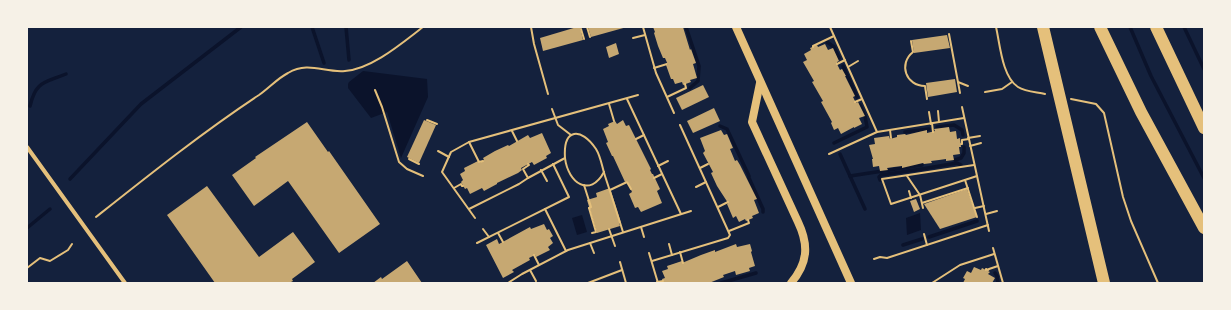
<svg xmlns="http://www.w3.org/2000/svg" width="1231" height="310" viewBox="0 0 1231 310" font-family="'PT Sans',sans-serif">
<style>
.water{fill:#0b132b}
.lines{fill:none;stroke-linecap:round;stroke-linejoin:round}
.stream{stroke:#0b132b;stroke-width:3.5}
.building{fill:#c6a872}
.path{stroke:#e5c07b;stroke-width:2}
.minor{stroke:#e5c07b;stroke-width:4}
.secondary{stroke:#e5c07b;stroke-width:8}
.motorway{stroke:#e5c07b;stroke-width:12}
</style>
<rect width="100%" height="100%" fill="#14213d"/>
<g class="water">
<path d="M363,71l64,8 1,18 -27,61 -14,-46 -16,6 -23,-30v-4l1,-2z"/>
<path d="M920,213l1,17 -14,5 -1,-17z"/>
<path d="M582,215l5,17 -10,3 -5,-17z"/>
</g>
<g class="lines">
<g class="stream">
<path d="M312,27l12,36"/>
<path d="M346,27l3,33"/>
<path d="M686,27l13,39 -1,15 -8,7"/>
<path d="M1130,27l21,49 53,102"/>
<path d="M1184,27l20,42"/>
<path d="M827,42l7,5 5,11"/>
<path d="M843,66l14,31"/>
<path d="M30,106c6,-25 14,-23 36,-32"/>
<path d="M720,126l7,3 22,47"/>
<path d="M937,127l17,-2 8,5 1,5"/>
<path d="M905,132l24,-3"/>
<path d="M834,143l33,-16 -2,-11 -5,-11"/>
<path d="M840,154l25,55"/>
<path d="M955,160l6,-2 3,-5v-6"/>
<path d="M916,170l41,-7 4,2"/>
<path d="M850,176l72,-11"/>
<path d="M749,178l14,31v3"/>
<path d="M70,179l71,-75 100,-77"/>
<path d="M880,180l-1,-3 2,-2 34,-5"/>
<path d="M27,228l23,-19"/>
<path d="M929,237l48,-16"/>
<path d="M903,245l19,-6"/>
<path d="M995,273l2,3 1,7"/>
<path d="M721,283l35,-10"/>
</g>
</g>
<g class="building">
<path d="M577,27h3l3,13 -40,11 -3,-13z"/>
<path d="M588,27h39l-36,10z"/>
<path d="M653,27h30l7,23 1,-1 5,14 -3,1 4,14 -7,2 1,2 -8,3 -1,-3 -7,2 -2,-5h-2l-5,-14h2l-3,-7h-2l-5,-12 -4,-13 1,-1z"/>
<path d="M947,35l3,13 -36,5 -2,-13z"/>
<path d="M616,43l3,11 -10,4 -3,-11z"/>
<path d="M825,44l3,6 5,-2 6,13 -2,1v2l3,6 2,-1 4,7h-1l10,20 -2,1 3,6 2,-1 7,14 -6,2 3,6 -8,4v-1l-13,7 -3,-6 -4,2 -3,-7 1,-1 -11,-20 2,-1 -11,-19 2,-1 -11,-19 4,-2 -3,-6 7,-4 -1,-2 7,-3 1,2z"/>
<path d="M955,79l2,13 -29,5 -2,-14z"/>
<path d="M703,85l6,12 -27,13 -6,-12z"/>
<path d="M714,108l6,13 -27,12 -6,-12z"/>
<path d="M424,120l12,5 -17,38 -12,-6z"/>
<path d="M623,120l3,6 3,-1 22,44 -1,1 2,4h1l7,15 -3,2 5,12 -21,9 -3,-5 -3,1 -6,-14 3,-2 -5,-11 -2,1 -12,-26h-1l-6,-13 2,-1 -5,-13 6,-3 -1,-2 7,-3 2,3z"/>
<path d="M307,122l21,30 1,-1 51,73 -41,29 -51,-72 -34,25 -22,-31 24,-17 -1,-1z"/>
<path d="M949,127l1,5 6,-1 1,8 3,-1 1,9h-2l1,7 -7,1 1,5 -8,1v-2l-7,1 -8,1 1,2 -8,1 -1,-1 -21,5v-2l-8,1 -7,1 1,2 -8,1 -1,-5 -6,1 -1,-8h1l-4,-14 6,-1 -1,-6 15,-2 1,3 7,-2v-2l8,-1 1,1 21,-5v3l8,-2 -1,-2z"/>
<path d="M721,130l3,5 3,-1 6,14 -3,1 5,12 2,-1 3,5 17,34 -3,1 5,13 -7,3 1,2 -7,3 -1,-2 -6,3 -3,-6 -3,2 -6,-14 1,-1 -11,-17 -6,-13 2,-1 -10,-19 2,-2 -5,-13z"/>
<path d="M542,133l9,20 -5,3 1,2 -13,7 -2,-3 -11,6 1,2 -4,3 -21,10v1l-13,7 -2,-3 -12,6 -3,-6 -2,1 -4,-7 2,-2 -3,-6 5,-3 -1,-3 14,-7 1,2 4,-2 1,-1 -1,-2 12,-7 13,-6 1,1 19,-11 2,3z"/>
<path d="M207,186l52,71 34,-25 22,30 -23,17 1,2 -4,2h-74l-48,-68z"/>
<path d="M610,188l11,35h-2l1,3 -23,7 -10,-33 10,-3 -1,-4z"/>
<path d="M967,189l10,28 -37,12 -16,-25z"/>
<path d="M916,199l4,10 -6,3 -4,-11z"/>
<path d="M544,224l3,6 2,-1 4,7 -3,2 3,5 -5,4 2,3 -14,7 -1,-2 -6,3 1,2 -18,10 2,2 -11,6 -17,-33 11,-6 2,5 31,-17 1,2z"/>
<path d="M736,244l1,3 13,-3 2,7 -1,1 4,14 -6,2 1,3 -14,4 -1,-4 -12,4 1,2 -15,6h-46l-1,-4 3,-1 -3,-7 6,-2 -1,-3 15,-5v2l19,-8 14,-5v2z"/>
<path d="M407,261l15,22h-49l8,-6 1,2z"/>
<path d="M974,267l7,3 1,-2 8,4 -2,2 7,4 -3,5h-29l2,-4 -2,-1 4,-7 4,2z"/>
</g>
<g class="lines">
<g class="path">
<path d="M531,27l3,17 14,50"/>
<path d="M587,27l3,10"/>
<path d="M643,27l13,46 18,40"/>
<path d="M996,27c4,17 6,50 22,60 8,5 19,5 27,7"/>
<path d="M581,29l3,10"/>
<path d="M949,34l11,59"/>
<path d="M633,38l12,-3"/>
<path d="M911,41l2,11c-15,12 -7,34 12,34l2,13"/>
<path d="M813,47v-1l21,-10"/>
<path d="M837,64l8,-4"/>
<path d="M848,67l10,-6"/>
<path d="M654,68l13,-4"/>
<path d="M958,82l10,4"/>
<path d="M375,90l7,17 17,55 8,7 16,7"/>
<path d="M985,92l17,-3 10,-7"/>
<path d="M667,97l19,-9 -1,-4"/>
<path d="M627,99l54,115"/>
<path d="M1071,99l25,5 8,9 19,84 8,24 27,62"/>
<path d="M855,102l7,-3"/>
<path d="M609,104l5,17"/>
<path d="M962,107l27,124"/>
<path d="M552,109l6,16 13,10"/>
<path d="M938,111l1,11"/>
<path d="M929,112l2,12"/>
<path d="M427,120l10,4"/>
<path d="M932,123l1,9"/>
<path d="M890,130l1,8"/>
<path d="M512,131l5,10"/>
<path d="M877,132l87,-14"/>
<path d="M968,138l12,-2"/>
<path d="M636,139l8,-4"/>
<path d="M469,142l10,20 4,-1"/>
<path d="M961,144h1v-4l7,-1"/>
<path d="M970,146l11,-3"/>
<path d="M438,151l11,6"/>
<path d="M829,154l48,-22 -47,-105"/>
<path d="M565,158c3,25 25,40 39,14"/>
<path d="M409,159l10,5"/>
<path d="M974,165l-92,14 9,25 86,-28"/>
<path d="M658,166l10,-5"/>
<path d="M700,168l8,-4"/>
<path d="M541,170l6,11"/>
<path d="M907,176l13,19 3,13"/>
<path d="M528,178l-5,-9 6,-4 -1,-1"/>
<path d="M654,178l8,-4"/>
<path d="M965,180l12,37"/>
<path d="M584,185l7,22 -2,1"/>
<path d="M696,187l10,-5"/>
<path d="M454,188l7,-4 1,2h1"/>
<path d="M610,190l17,-8 4,7"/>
<path d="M909,191l2,7"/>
<path d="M922,203l46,-15"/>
<path d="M718,207l10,-5"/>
<path d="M589,208l7,24 -4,1"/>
<path d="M975,208l9,-2"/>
<path d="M469,209l50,-25 9,-6 37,-20c-2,-30 16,-31 31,-9 5,8 6,18 9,27 6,18 12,37 18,56"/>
<path d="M545,209l21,42"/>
<path d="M986,214l11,-3"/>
<path d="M96,217c53,-42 107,-85 163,-122 10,-7 19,-17 29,-22 21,-12 36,0 57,-2 27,-2 57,-28 78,-44"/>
<path d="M475,218l-33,-46 9,-20 18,-10 169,-47"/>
<path d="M641,227l3,10"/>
<path d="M483,229l6,8"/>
<path d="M609,229l6,17"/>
<path d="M729,231l20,-8 -1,-3"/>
<path d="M498,233l5,9"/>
<path d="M924,234l3,11"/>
<path d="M477,243l92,-46 -16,-33"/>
<path d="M590,243l4,10"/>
<path d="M669,244l3,11"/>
<path d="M993,248l10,35"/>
<path d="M680,252l3,11"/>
<path d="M649,253l9,30"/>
<path d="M534,255l5,10"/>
<path d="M874,259l6,-2 7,1 101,-33"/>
<path d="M652,261l76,-23 2,-3 -50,-110"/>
<path d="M620,262l6,21"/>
<path d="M27,268l13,-10 10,3 18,-11 4,-6"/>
<path d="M530,270l6,11"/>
<path d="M986,270v-1l2,1 1,-1 9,-3"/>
<path d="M657,282l6,-1"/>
<path d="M508,283l14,-9 46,-24 123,-39"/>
<path d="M588,283l34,-13"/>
<path d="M932,283l28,-18 34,-11"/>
</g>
<path class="minor" d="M27,147l98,136"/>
<g class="secondary">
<path d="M736,27l115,256"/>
<path d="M760,83l-8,39 46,100c11,23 10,41 -7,61"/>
</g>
<g class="motorway">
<path d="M1043,27l61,256"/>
<path d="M1100,27l41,85 63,116"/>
<path d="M1156,27l48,101"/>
</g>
</g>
<rect width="1231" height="310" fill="none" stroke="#f6f1e7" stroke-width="56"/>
</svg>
